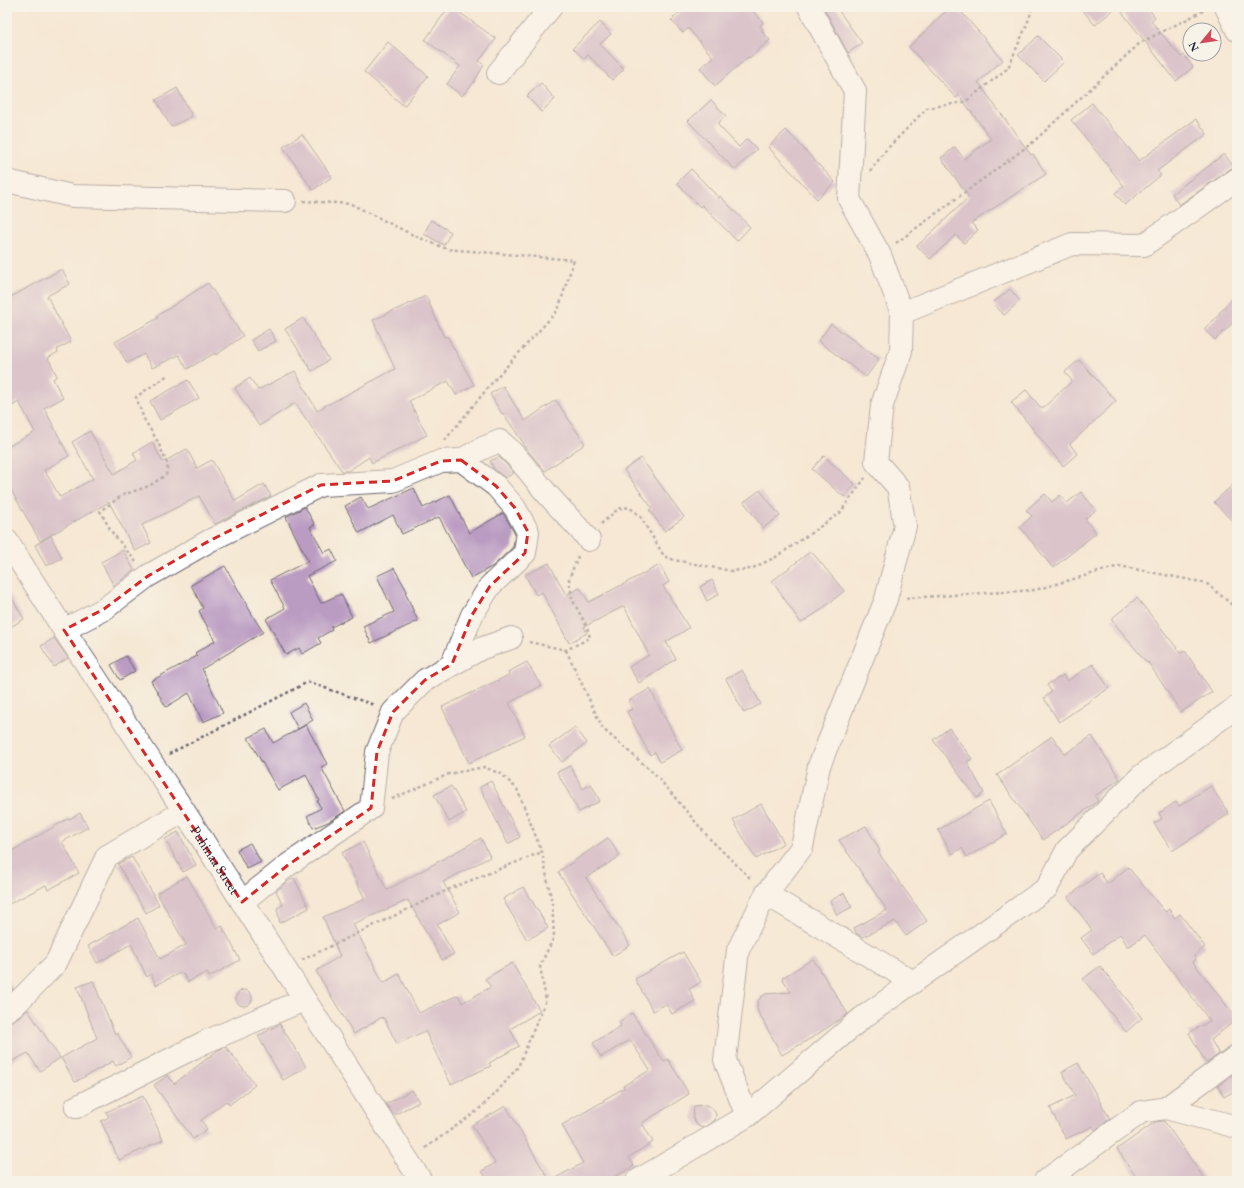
<svg xmlns="http://www.w3.org/2000/svg" width="1244" height="1188" viewBox="0 0 1244 1188" font-family="'EB Garamond',serif">
<style>
.building{fill:#ba9bc2}
.lines{fill:none;stroke-linecap:round;stroke-linejoin:round}
.minor-casing{stroke:#6c6771;stroke-width:24}
.path{stroke:#6c6771;stroke-width:2.5;stroke-dasharray:3 3;stroke-linecap:butt}
.minor{stroke:#fff;stroke-width:22}
.marked{fill:none;stroke:#d62828;stroke-width:3;stroke-dasharray:8 5;stroke-linejoin:round}
.labels{text-anchor:middle;stroke-width:3;stroke-linejoin:round;paint-order:stroke}
.street-label{font-size:14px;fill:#22223b;stroke:#f7f3e8}
</style>
<rect width="100%" height="100%" fill="#f7f3e8"/>
<filter id="ink" filterUnits="userSpaceOnUse"><feTurbulence type="fractalNoise" baseFrequency=".025" numOctaves="2"/><feDisplacementMap in="SourceGraphic" scale="8" xChannelSelector="R" yChannelSelector="G"/><feConvolveMatrix kernelMatrix="1 2 1 2 8 2 1 2 1" color-interpolation-filters="sRGB"/></filter>
<filter id="wash" filterUnits="userSpaceOnUse"><feTurbulence type="fractalNoise" baseFrequency=".012" numOctaves="4" result="noise"/><feDisplacementMap in="SourceGraphic" scale="16" xChannelSelector="R" yChannelSelector="G"/><feGaussianBlur stdDeviation="0.9" result="paint"/><feColorMatrix in="noise" values="0 0 0 0 0 0 0 0 0 0 0 0 0 0 0 0 0 1.4 0 .05"/><feComposite in="paint" operator="in"/></filter>
<g filter="url(#wash)">
<rect width="100%" height="100%" fill="#f5e8d4"/>
<g id="blocks">
<g class="building">
<path d="M449,7h3l44,32 -17,22 5,4 -10,17 -12,14 -15,-12 13,-18 -35,-26z"/>
<path d="M685,7h64l14,15 -3,4 3,4 -1,1 8,9 -21,18 -1,-1 -33,29 -15,-18 13,-11 -25,-29 -5,5 -12,-13z"/>
<path d="M826,7h10l26,36 -14,10 -24,-45z"/>
<path d="M950,7h7l46,53 -25,22 53,73 2,-1 13,20 -75,49 7,7 -14,13 -8,-8 -26,24 -13,-13 52,-49 -28,-39 14,-11 9,12 27,-20 -32,-44 -3,3 -47,-51z"/>
<path d="M1080,7h37l-22,18z"/>
<path d="M1118,7h29l8,10 -4,4 30,36 3,-2 9,12 -17,14z"/>
<path d="M600,22l11,12 -11,10 24,25 -12,11 -24,-25 -4,4 -11,-11z"/>
<path d="M1038,36l26,26 -20,19 -26,-26z"/>
<path d="M388,42l40,34 -24,30 -40,-34z"/>
<path d="M541,83l14,16 -14,13 -14,-16z"/>
<path d="M177,88l15,28 -21,11 -15,-27z"/>
<path d="M711,100l15,16 -9,8 22,23 8,-8 10,10 -22,21 -47,-49z"/>
<path d="M1092,103l47,58 57,-42 11,15 -50,37 4,4 -36,30 -10,-12 9,-7 -53,-66z"/>
<path d="M786,130l49,52 -18,17 -49,-52z"/>
<path d="M302,134l30,43 -19,13 -30,-43z"/>
<path d="M1224,154l10,13 -4,2 -51,36 -7,-11z"/>
<path d="M691,169l28,29 1,-2 30,31 -13,14 -35,-36 -2,2 -23,-24z"/>
<path d="M431,220l20,12 -7,13 -20,-11z"/>
<path d="M62,269l8,15 -23,12 24,46 -14,7 1,3 -10,6 9,18 -4,3 10,19 -19,10 25,48 -25,14 16,27 33,-18 -21,-37 18,-11 24,43 23,-14 -4,-7 19,-11 11,20 24,-13 10,19 15,-8 23,41 29,-17 7,12 -56,28 -16,-28 -57,29 9,18 -16,8 -26,-49 -69,39 -33,-58v-36l28,-15 -16,-30 -12,7v-110z"/>
<path d="M208,283l35,53 -27,19 -1,-2 -28,16 -8,-14 -27,13 -8,-14 -17,9 -12,-21 43,-24 -1,-2z"/>
<path d="M1010,289l10,12 -16,14 -11,-12z"/>
<path d="M1237,294v25l-22,21 -11,-11 16,-15 -1,-1z"/>
<path d="M426,296l18,41 3,-1 27,49 -18,10 -8,-14 -39,20 18,34 -55,28 -3,-6 -21,14h-6l-47,-68 -36,23 -24,-38 15,-10 8,12 37,-19 22,40 11,-7h1l66,-35 -22,-49z"/>
<path d="M303,318l26,42 -17,11 -27,-42z"/>
<path d="M831,324l48,35 -13,18 -48,-36z"/>
<path d="M269,329l7,12 -18,10 -7,-11z"/>
<path d="M1079,360l37,41 -46,43 7,10 -14,12 -52,-64 15,-12 16,19 30,-28 -7,-9z"/>
<path d="M188,380l11,18 -39,22 -10,-19z"/>
<path d="M503,386l22,35 31,-21 29,44 -40,27 -22,-26 1,-1 -21,-31 -1,1 -12,-20z"/>
<path d="M824,456l31,28 -11,13 -32,-28z"/>
<path d="M499,457l9,9 6,7 -9,5 -11,-9 -4,-8z"/>
<path d="M641,458l43,59 -19,14 -16,-21 3,-2 -28,-38z"/>
<path d="M1237,481v45l-23,-24z"/>
<path d="M414,488l9,20 27,-13 19,38 34,-20 12,21 -2,13 -20,19 -22,12 -32,-61 -37,17 -9,-19 -34,18 -14,-27 16,-9 7,12z"/>
<path d="M760,490l20,26 -17,12 -19,-26z"/>
<path d="M1081,492l15,18 -11,9 11,14 -43,35 -33,-41 12,-11 -6,-6 19,-16 7,8 8,-7 7,8z"/>
<path d="M305,507l10,18 -5,2 14,26 7,-4 6,12 -30,15 14,27 20,-9 11,23 -21,10 1,3 -14,8 3,5 -19,11 -3,-6 -13,7 -20,-36 19,-11 -15,-28 38,-19 -22,-44z"/>
<path d="M51,536l11,22 -16,8 -11,-21z"/>
<path d="M123,550l11,20 -20,16 -13,-24z"/>
<path d="M811,551l33,40 -23,19 -20,13 -29,-42z"/>
<path d="M549,563l17,32 14,-7 9,14 71,-37 9,17 -6,4 26,42 -23,14 10,17 -37,24 -10,-16 20,-12 -25,-49 -40,21 3,6 -18,10 -27,-51 -6,3 -11,-20z"/>
<path d="M225,566l29,52 9,14 -61,37 21,44 -20,9 -14,-29 -23,14 -15,-26 46,-25 -2,-3 20,-12 -16,-30 4,-3 -12,-23z"/>
<path d="M394,568l13,23 -2,1 13,29 -47,22 -8,-17 31,-14 -17,-36z"/>
<path d="M712,580l7,14 -12,7 -7,-14z"/>
<path d="M7,590l17,29 -17,10z"/>
<path d="M1137,598l44,55 4,-2 27,41 -31,20 -33,-50 -1,1 -36,-44z"/>
<path d="M54,638l14,20 -14,9 -13,-21z"/>
<path d="M126,656l9,15 -15,9 -9,-15z"/>
<path d="M527,662l14,24 -32,17 16,33 -56,27 -27,-56 67,-32 -1,-3z"/>
<path d="M1093,664l16,24 -50,34 -15,-24 8,-6 -5,-7 16,-10 4,6z"/>
<path d="M742,670l19,34 -17,9 -18,-34z"/>
<path d="M650,689l32,61 -22,12 -5,-10 -5,3 -23,-43 5,-3 -4,-8z"/>
<path d="M304,703l9,17 -15,9 -9,-17z"/>
<path d="M306,725l21,39 -6,3 24,44 -17,11 -15,6 -6,-12 14,-8 -4,-7 2,-1 -13,-25 -28,15 -30,-52 18,-9 7,14z"/>
<path d="M575,727l12,16 -25,19 -13,-16z"/>
<path d="M949,728l23,31 -5,3 17,31 -7,5 -44,-58z"/>
<path d="M1052,736l13,18 27,-18 28,43 -25,17 3,5 -55,39 -46,-65z"/>
<path d="M570,766l13,23 8,-5 9,17 -21,11 -22,-40z"/>
<path d="M491,781l29,56 -12,7 -28,-57z"/>
<path d="M451,786l15,26 -17,10 -15,-27z"/>
<path d="M1211,786l18,28 -57,37 -18,-28 8,-4 -3,-6 17,-11 3,4z"/>
<path d="M989,801l18,33 -40,23 -5,-9 -10,6 -14,-24z"/>
<path d="M761,804l23,39 -28,16 -23,-39z"/>
<path d="M80,813l8,14 -26,15 17,31 -31,17 -2,-5 -39,20v-51l62,-36 1,1z"/>
<path d="M866,826l14,25 -2,1 49,69 -21,15 -11,-15 -32,16 -6,-3 -3,-6 33,-18 -48,-70z"/>
<path d="M178,832l18,33 -13,7 -18,-33z"/>
<path d="M481,838l9,19 -47,25 17,30 -23,13 17,29 -12,6 -34,-60 -55,24 30,59 16,-9 20,39 39,-18 4,8 29,-16 -6,-8 27,-16 28,48 -30,18 9,17 -30,17 2,3 -40,18 -26,-53 -28,13 -13,-26 -1,1 -1,-2 -28,17 -38,-63 24,-15 -17,-39 42,-18 -23,-46 21,-11 24,48z"/>
<path d="M608,838l12,18 -34,22 44,67 -17,11 -55,-84z"/>
<path d="M250,843l11,19 -14,7 -10,-19z"/>
<path d="M132,857l27,48 -13,8 -28,-49z"/>
<path d="M1128,867l37,45 4,-3 6,9 5,-4 25,33 -11,9 2,4 -3,2 44,57 -26,21 8,14 -13,9 -17,-30 21,-12 -65,-86 -17,12 -8,-13 -27,20 -12,-16 11,-8 -24,-33 32,-24 8,11z"/>
<path d="M187,876l30,53 5,-3 18,34 -31,17 -2,-5 -19,10 -6,-10 -26,13 -5,-11 -4,3 -16,-33 -34,19 -9,-17 50,-28 22,41 26,-14 -29,-52z"/>
<path d="M294,878l15,30 -29,15 -3,-15 6,-3 -7,-14 11,-9z"/>
<path d="M523,887l7,12h1l17,29 -21,12 -24,-41z"/>
<path d="M844,893l8,14 -15,8 -7,-14z"/>
<path d="M683,952l18,30 -12,7 6,12 -23,13 -6,-10 -13,7 -18,-32z"/>
<path d="M813,959l35,55 -35,23 -31,18 -24,-43 -1,-5 1,-6 3,-4 5,-3 25,-2 -9,-14z"/>
<path d="M1100,966l42,52 -16,14 -43,-53z"/>
<path d="M7,979l6,10 -6,6z"/>
<path d="M93,981l22,53 2,-1 14,24 -15,9 -3,-5 -38,21 -14,-24 36,-20 -20,-51z"/>
<circle cx="244" cy="998" r="8"/>
<path d="M28,1010l32,48 -20,13 -12,-18 -21,11v-42l7,-2z"/>
<path d="M632,1013l32,49 4,-3 21,35 -47,29 11,19 -24,15 5,9 -27,15h-57l33,-18 -21,-38 42,-24 -1,-1 21,-12 -1,-2 27,-16 -20,-30 -29,17 -8,-14 28,-17 -2,-4z"/>
<path d="M280,1024l26,43 -23,13 -25,-44z"/>
<path d="M226,1047l29,38 -26,20 -3,-4 -25,19 6,9 -14,10 -39,-54 14,-10 6,9 44,-34z"/>
<path d="M1078,1063l32,56 -15,11 -2,-4 -27,13 -16,-31 25,-13 -13,-23z"/>
<path d="M1235,1073l2,2v14l-13,8 -6,-11z"/>
<path d="M412,1090l7,12 -25,13 -8,-11z"/>
<path d="M143,1096l20,44 -44,20 -18,-39 8,-4 -3,-5z"/>
<path d="M706,1105l4,2 4,3 2,5 -1,5 -12,8 -5,-2 -5,-8 1,-12z"/>
<path d="M506,1106l26,45 18,30h-62l-6,-10 13,-8 -23,-38z"/>
<path d="M1164,1121l42,60h-67l-22,-32 38,-27z"/>
</g>
</g>
</g>
<g filter="url(#ink)">
<use href="#blocks" fill-opacity="0" stroke="#6c6771" stroke-width="1"/>
<g class="lines">
<g class="minor-casing">
<g id="minor">
<path d="M1226,7l11,23"/>
<path d="M498,73l53,-66"/>
<path d="M7,181l65,15 213,5"/>
<path d="M902,313l170,-69 72,1 93,-66"/>
<path id="s1" d="M7,541l57,89 120,181 237,370"/>
<path d="M64,630l40,-21 44,-33 61,-35 112,-56 72,-4 48,-20 20,-1 22,-12 17,-7c17,14 29,31 43,48 15,18 31,33 46,51"/>
<path d="M452,664l20,-49 18,-29 35,-33 3,-21 -13,-24 -19,-22 -35,-26"/>
<path d="M766,894l147,88"/>
<path d="M242,902l46,-37 83,-57 6,-56 16,-40 32,-32 55,-31 31,-11"/>
<path d="M7,1010l11,-8 38,-39 51,-107 77,-45"/>
<path d="M76,1107l129,-65 99,-42"/>
<path d="M1166,1108l71,19"/>
<path d="M747,1116l-22,-56 13,-110 28,-56 36,-47 17,-81 67,-167 19,-73 -7,-39 -22,-25 6,-57 19,-54 1,-38 -22,-58 -31,-56 6,-108 -46,-84"/>
<path d="M637,1181l110,-65 115,-98 185,-130 20,-38 74,-74 96,-69"/>
<path d="M1045,1181l96,-69 25,-4 71,-52"/>
</g>
</g>
<g class="path">
<path d="M870,171l17,-22 40,-41 38,-6 43,-34 19,-44 6,-17"/>
<path d="M303,201l48,3 62,31 34,14 127,11 -16,50 -62,68 -51,62"/>
<path d="M896,243l136,-100 108,-100 67,-34"/>
<path d="M601,524l17,-15 11,-2 11,9 24,40 10,4 58,11 19,-2 25,-12 64,-44 25,-35"/>
<path d="M136,562l-25,-31 -11,-20 23,-16 26,-9 17,-11 2,-9 -10,-24 -14,-23 -8,-22 32,-22"/>
<path d="M906,598l129,-8 84,-24 87,17 31,26"/>
<path d="M529,642l37,8 24,-12 -3,-11 -15,-28 -3,-20 9,-23"/>
<path d="M566,650l37,79 52,45 55,65 42,41"/>
<path d="M169,754l139,-72 66,23"/>
<path d="M392,799l57,-25 35,-7 17,7 16,15 25,63 10,51 2,34 -14,29 6,34 -28,67 -22,26 -19,18 -53,38"/>
<path d="M302,960l152,-73 88,-35"/>
</g>
<use href="#minor" class="minor"/>
</g>
</g>
<path d="M0 0H1244V1188H0ZM461,460l35,26 19,22 13,24 -3,21 -35,33 -18,29 -20,49 -27,16 -32,32 -16,40 -6,56 -83,57 -46,37 -178,-272 40,-21 44,-33 61,-35 112,-56 72,-4 48,-20z" fill="#f5e8d4" fill-opacity=".55" fill-rule="evenodd"/>
<path class="marked" d="M461,460l35,26 19,22 13,24 -3,21 -35,33 -18,29 -20,49 -27,16 -32,32 -16,40 -6,56 -83,57 -46,37 -178,-272 40,-21 44,-33 61,-35 112,-56 72,-4 48,-20z"/>
<g class="labels">
<g class="street-label">
<text dy="5" stroke="none"><textPath href="#s1" startOffset="381">Puhinaa Street</textPath></text>
</g>
</g>
<rect width="1244" height="1188" fill="none" stroke="#f7f3e8" stroke-width="24"/>
<g transform="translate(1202 42) rotate(241)"><circle r="19" fill="#f7f3e8" stroke="#a29fa3"/>
<path d="M0-3L7 15L0 10L-7 15Z" fill="#d1495b"/>
<text y="-6" font-size="11" font-weight="bold" text-anchor="middle" fill="#22223b">N</text>
</g>
</svg>
